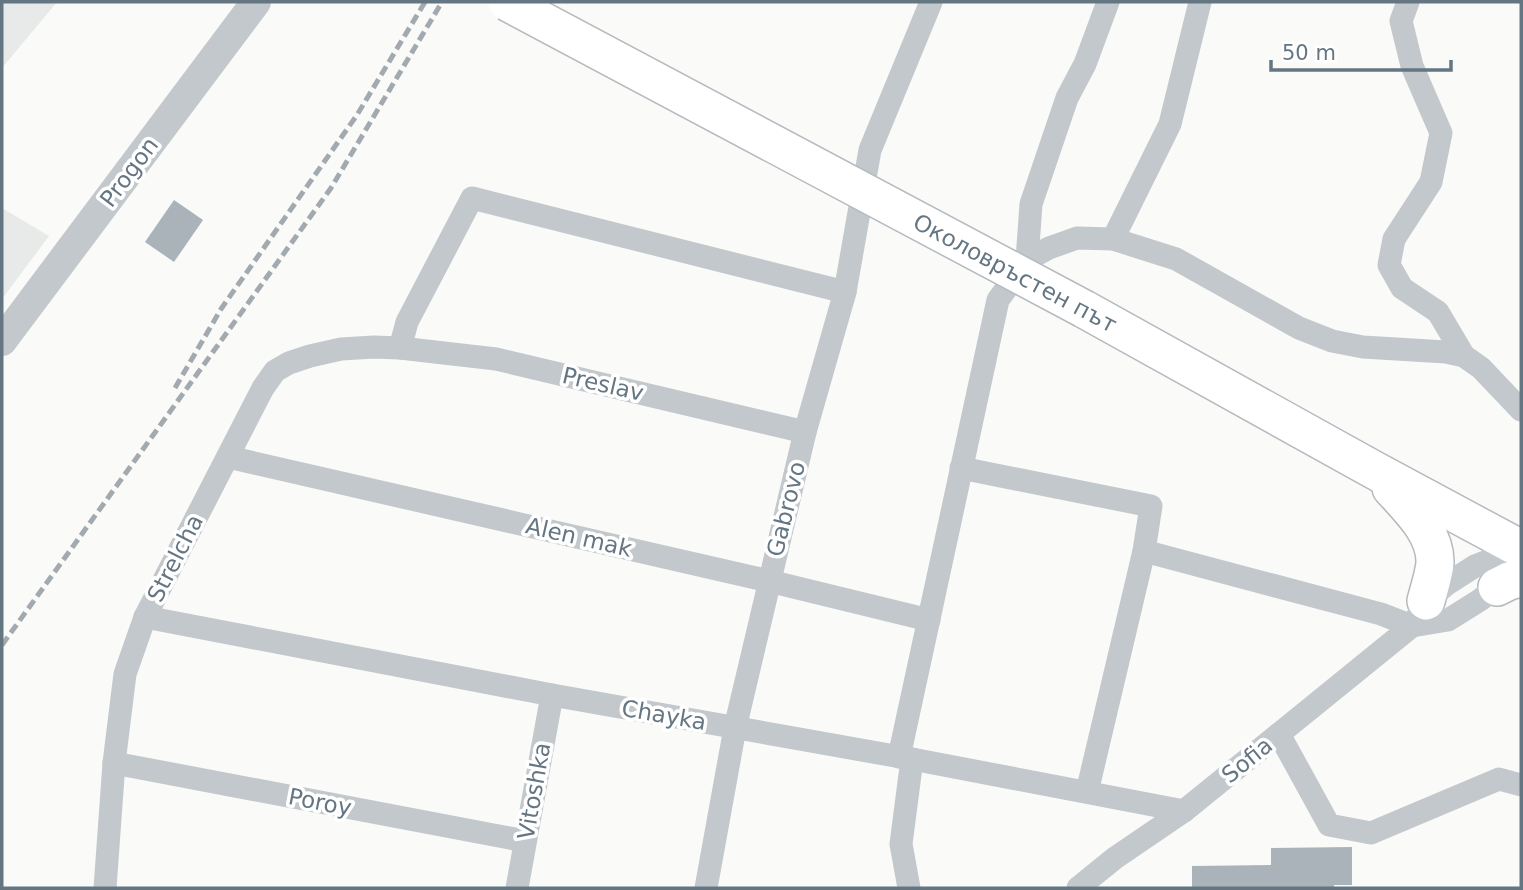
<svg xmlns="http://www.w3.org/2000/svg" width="1523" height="890" viewBox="0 0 1523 890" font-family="'DejaVu Sans',sans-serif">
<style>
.built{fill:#e8e9e9}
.building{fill:#aab3b9}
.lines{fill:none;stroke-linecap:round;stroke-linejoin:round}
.primary-casing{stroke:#b5babe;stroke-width:40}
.minor{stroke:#c3c8cc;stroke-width:23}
.tertiary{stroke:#c3c8cc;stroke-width:30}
.primary{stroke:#fff;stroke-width:37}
.rail{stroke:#a2aab0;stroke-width:5;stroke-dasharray:10 5;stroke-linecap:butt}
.primary-bridge-casing{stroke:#b5babe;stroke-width:40;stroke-linecap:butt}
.primary-bridge{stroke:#fff;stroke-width:37}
.labels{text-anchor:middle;stroke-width:7;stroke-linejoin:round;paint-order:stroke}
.street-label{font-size:23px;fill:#657683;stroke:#fff}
</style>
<rect width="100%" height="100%" fill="#fafaf8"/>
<g class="built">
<path d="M2,2h55l-55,66z"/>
<path d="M2,208l47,28 -47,63z"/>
</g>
<g class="building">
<path d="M174,200l29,20 -29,42 -29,-20z"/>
<path d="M1352,847v38h-18v3h-142v-22l79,-1v-17z"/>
</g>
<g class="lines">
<g class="primary-casing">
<g id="primary">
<path d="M1084,309l290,161 147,79"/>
<path d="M1391,488c18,20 45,45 44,75 -1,12 -6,26 -9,38"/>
<path d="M1497,587l12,-6 12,-3"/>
</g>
</g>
<g class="minor">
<path d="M1408,2l-7,19 11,45 29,67 -10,49 -37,57 -5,26 13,23 36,24 26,44"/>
<path d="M1113,239l57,-115 30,-122"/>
<path d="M1027,260l4,-56 36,-106 18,-34 23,-62"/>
<path d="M400,348l7,-26 65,-124 373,94"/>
<path d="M228,457l541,124 160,39"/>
<path d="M961,468l190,38 -7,45 -57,241"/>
<path d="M1144,551l237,63 31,12 36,-6 32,-20 17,-13 7,-9"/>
<path d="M145,617l407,78 360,64 272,52"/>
<path d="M1279,734l50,91 42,8 128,-54 22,6"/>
<path d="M899,757l99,-457 29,-40 22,-12 28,-10 36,1 63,20 123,69 33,13 31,6 83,5 18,4 17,12 40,42"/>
<path d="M114,763l411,78"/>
<path d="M105,888l9,-125 11,-89 20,-57 118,-229 12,-17 14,-8 21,-7 31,-7 33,-2 26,1 96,11 309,73"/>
<path d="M517,888l35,-193"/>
<path d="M706,888l29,-160 70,-296 40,-140 25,-142 61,-148"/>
<path d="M909,888l-8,-44 11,-85"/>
<path d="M1078,888l37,-30 69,-47 228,-185 14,-25 21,-17 28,-18 46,-18"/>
</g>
<path class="tertiary" d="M2,341l254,-339"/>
<use href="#primary" class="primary"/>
<g class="rail">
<path d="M175,388l46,-79 136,-194 68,-113"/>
<path d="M2,645l329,-457 111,-186"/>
</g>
<g class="primary-bridge-casing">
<path id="primary-bridge" d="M507,2l577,307"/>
</g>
<use href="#primary-bridge" class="primary-bridge"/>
</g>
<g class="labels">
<g class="street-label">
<text transform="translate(129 172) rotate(-53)" y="8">Progon</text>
<text transform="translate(1015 273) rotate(28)" y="8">Околовръстен път</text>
<text transform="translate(603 384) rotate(13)" y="8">Preslav</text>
<text transform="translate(786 509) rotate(-76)" y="8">Gabrovo</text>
<text transform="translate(579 537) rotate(13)" y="8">Alen mak</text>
<text transform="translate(175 558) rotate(-63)" y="8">Strelcha</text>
<text transform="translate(664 715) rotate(10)" y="8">Chayka</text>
<text transform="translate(1247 760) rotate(-39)" y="8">Sofia</text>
<text transform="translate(534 791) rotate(-80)" y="8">Vitoshka</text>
<text transform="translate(320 802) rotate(11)" y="8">Poroy</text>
</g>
</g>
<rect width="1523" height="890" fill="none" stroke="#657683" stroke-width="7"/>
<path d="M1271 60v10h180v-10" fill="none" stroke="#657683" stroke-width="3.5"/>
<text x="1282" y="60" font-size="21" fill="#657683" stroke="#ffffff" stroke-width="5" paint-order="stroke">50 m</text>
</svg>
